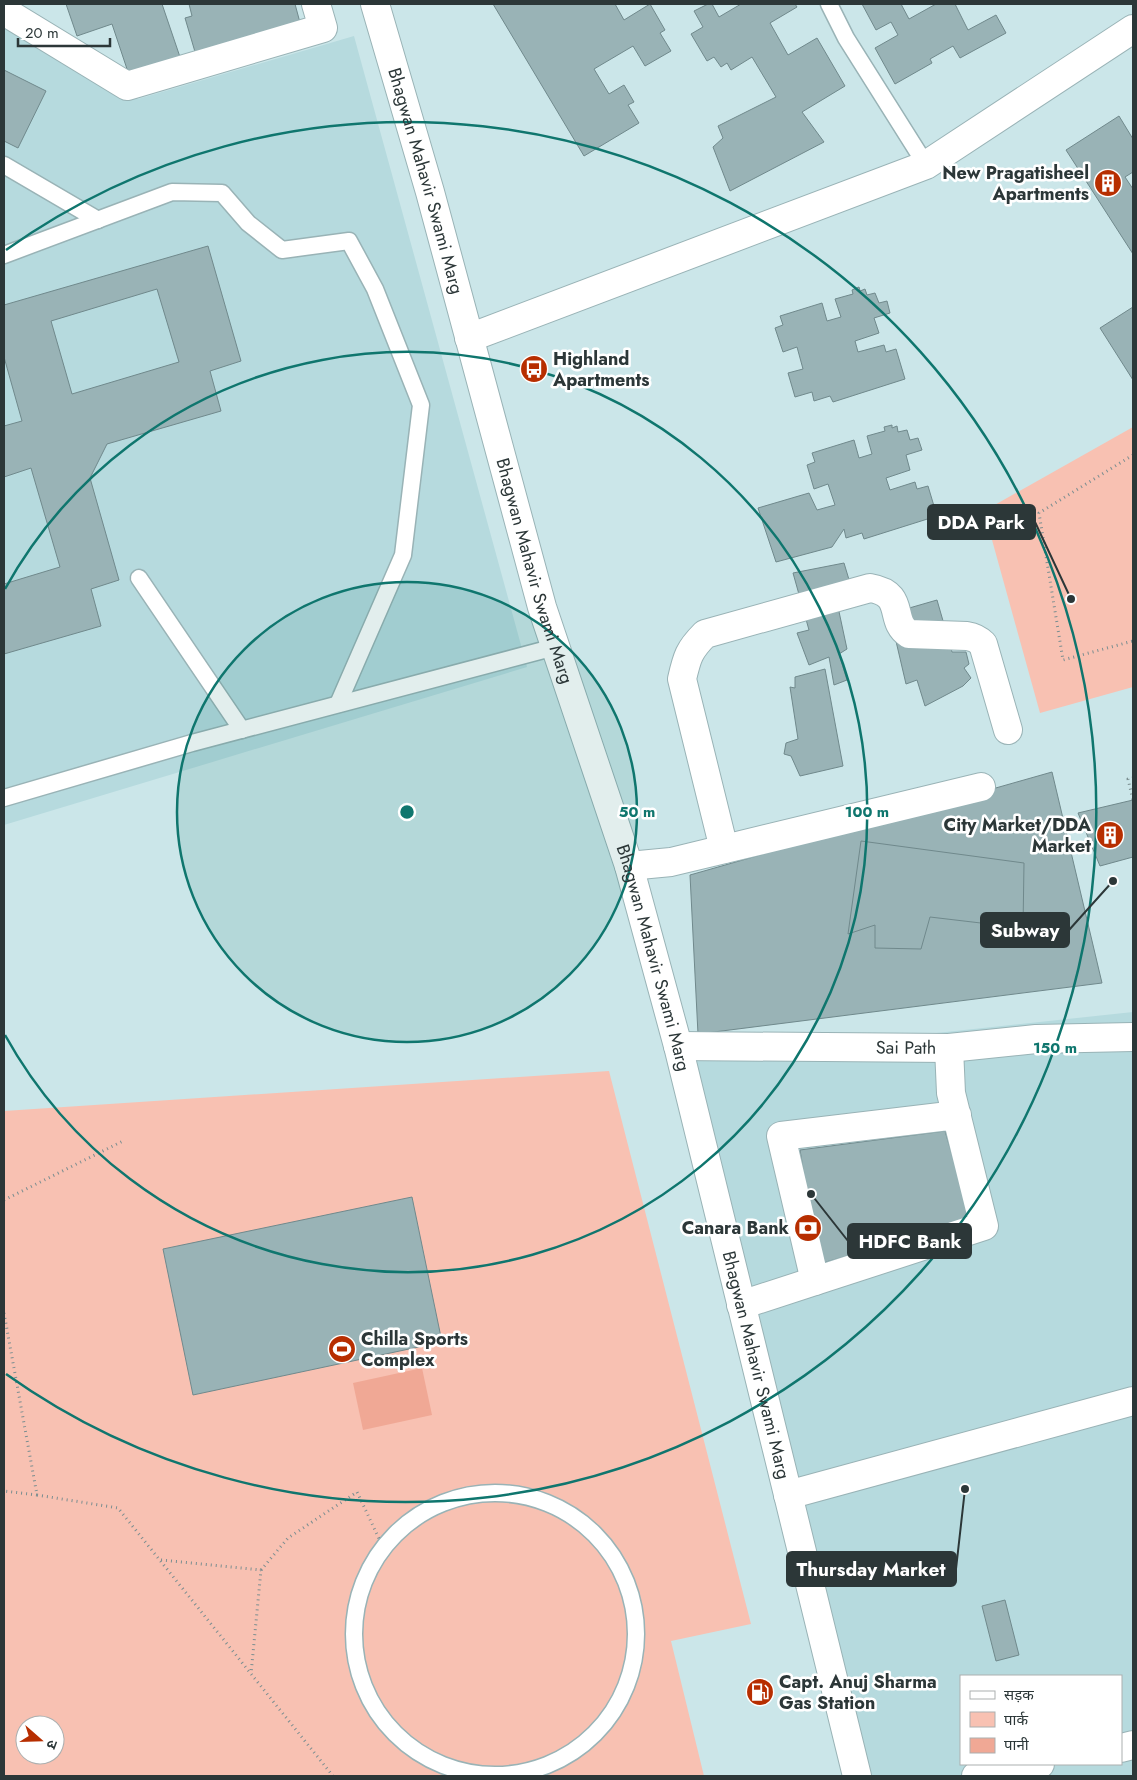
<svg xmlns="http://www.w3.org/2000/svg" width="1137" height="1780" viewBox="0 0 1137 1780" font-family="Jost,'Noto Sans Devanagari',sans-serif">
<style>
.built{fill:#b6dade;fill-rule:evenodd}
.green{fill:#f8c1b2;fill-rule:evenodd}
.water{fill:#f0a895}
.building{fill:#99b3b6;stroke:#70898c;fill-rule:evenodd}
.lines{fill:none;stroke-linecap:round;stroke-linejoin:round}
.lane-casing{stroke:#99b3b6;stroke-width:19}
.street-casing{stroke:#99b3b6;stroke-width:30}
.secondary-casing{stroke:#99b3b6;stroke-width:30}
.path{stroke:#7b8e90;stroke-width:3;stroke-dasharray:1 4;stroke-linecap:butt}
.lane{stroke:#fff;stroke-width:16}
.street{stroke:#fff;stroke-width:28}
.secondary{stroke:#fff;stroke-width:28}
.ring{fill:none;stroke:#0f766e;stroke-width:2.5}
.labels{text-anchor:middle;stroke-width:5;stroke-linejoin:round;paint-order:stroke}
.poi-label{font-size:18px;font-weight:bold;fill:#2c3738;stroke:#fff;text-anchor:end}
.street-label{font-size:18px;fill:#2c3738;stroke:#fff}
.centre{fill:#0f766e;stroke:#fff;stroke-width:2.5}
.ring-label{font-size:15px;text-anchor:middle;font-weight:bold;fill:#0f766e;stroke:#fff;stroke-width:5;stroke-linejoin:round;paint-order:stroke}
.leader{fill:none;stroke:#2c3738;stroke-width:2}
.callout-dot{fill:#2c3738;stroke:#fff;stroke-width:2}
.callout{fill:#2c3738;stroke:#2c3738;stroke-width:2}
.callout-label{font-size:19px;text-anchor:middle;font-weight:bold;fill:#fff}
</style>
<rect width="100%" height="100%" fill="#cbe6e9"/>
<g class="built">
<path d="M4,28l134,71 216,-63 173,631 -523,158z"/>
<path d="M1133,1012v764h-268l-172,-717zM961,1676h160v88h-160z"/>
</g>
<g class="green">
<path d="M1133,427v260l-93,26 -56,-202z"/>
<path d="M609,1071l142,553 -80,17 33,135h-700v-665zM25,1725h30v30h-30z"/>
</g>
<path class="water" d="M422,1368l10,47 -69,15 -10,-47z"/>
<g class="building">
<path d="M66,4h96l18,53 -51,18 -17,-51 -35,12z"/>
<path d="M189,4h106l7,26 -41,13 -3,-10 -19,6 -41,23 -13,-44 7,-2z"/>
<path d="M493,4h122l9,16 26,-16 15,26 -5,3 11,18 -26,15 -12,-20 -39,23 15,25 15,-9 10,17 -6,3 11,18 -55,33z"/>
<path d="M708,4h4l7,13 22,-13h54l2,3 -27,16 18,32 29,-17 28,48 -43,26 22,30 -94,49 -17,-44 10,-9 -5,-12 58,-29 -24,-40 -21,13 -4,-7 -6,4 -7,-10 -7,4 -16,-27 12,-7 -9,-16z"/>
<path d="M862,4h39l8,15 27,-15h19l13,26 28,-15 10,18 -46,25 -7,-12 -23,13 2,4 -37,21 -20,-36 23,-13 -7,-13 -15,8z"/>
<path d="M4,70l42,21 -28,57 -14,-7z"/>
<path d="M1119,116l14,23v33l-8,5 8,12v65l-67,-104z"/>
<path d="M208,246l33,115 -31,10 11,40 -114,33 -17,34 29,102 -28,9 10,37 -97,28v-70l56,-17 -29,-99 -27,9v-51l18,-5 -18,-64v-52zM157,289l22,73 -107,32 -21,-73z"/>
<path d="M859,287l1,4 5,-2 2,6 8,-2 4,10 8,-2 3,12 -16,5 5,15 -24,8 3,11 26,-7 2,7 10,-3 9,30 -72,23 -3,-6 -16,5 -2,-9 -17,5 -7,-24 15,-4 -6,-22 -14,5 -8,-24 8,-3 -3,-9 42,-13 5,18 14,-4 -6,-18 18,-5 -1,-4z"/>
<path d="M1133,307v73l-33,-52z"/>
<path d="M892,425v3l5,-2 1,6 9,-2 3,10 8,-2 4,12 -16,5 4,15 -24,8 4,12 25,-8 2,7 11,-3 9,30 -73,23 -2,-6 -16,5 -2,-9 -12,18 -56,15 -18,-54 51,-15 8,17 18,-5 -7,-21 -14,5 -7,-24 8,-3 -3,-9 42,-13 5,18 13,-4 -5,-18 18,-5 -1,-4z"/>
<path d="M844,563l6,20 -15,10 12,56 -8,5 8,26 -13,5 -5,-28 -20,8 -12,-32 12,-3 -16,-57z"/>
<path d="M937,600l15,52h14l3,12 -5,4 7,10 -8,8 -38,20 -8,-26 -11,4 -11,-47 -3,-24z"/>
<path d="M825,669l18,97 -43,10 -9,-20 -7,-2 2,-11 12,-4 -8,-52 5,1v-11z"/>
<path d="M1052,772l50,211 -404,51 -8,-159z"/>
<path d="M1133,800v57l-33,9 -22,-53z"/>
<path d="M861,841l163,22 -1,65 -93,-11 -9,32 -46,-1v-23l-27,9z"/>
<path d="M945,1131l26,89 -152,44 -19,-114z"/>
<path d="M412,1197l30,145 -249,53 -30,-146z"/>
<path d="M1005,1600l14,55 -23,6 -14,-55z"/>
</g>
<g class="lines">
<g class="lane-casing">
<g id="lane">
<path d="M829,4l17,34 80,127"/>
<path d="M4,165l94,55"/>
<path d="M4,255l168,-63 50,1 26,30 34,27 67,-9 26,48 46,116 -18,150 -65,149"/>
<path d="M139,578l103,152"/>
<path d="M4,798l188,-55 363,-96"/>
<circle cx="495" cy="1634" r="141"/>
</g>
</g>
<g class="street-casing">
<g id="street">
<path d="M4,11l123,75 196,-58 -7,-24"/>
<path d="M469,338l457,-173 207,-136"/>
<path d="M724,849l-42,-170c5,-22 7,-29 23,-45l165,-46c37,6 18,33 39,46l58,2c7,1 11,3 16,8l25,86"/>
<path d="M629,866l42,-4 310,-75"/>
<path id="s1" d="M678,1046l271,2 87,-9 97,-2"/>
<path d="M949,1048l2,45 33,133 -169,55 -34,-145 176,-21"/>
<path d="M741,1305l74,-24"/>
<path d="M788,1495l345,-94"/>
<path d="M1121,1748l12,-3"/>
<path d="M976,1776l64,-12"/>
</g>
</g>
<g class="secondary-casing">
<g id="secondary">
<path id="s2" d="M375,4l55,188 112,415 87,259 49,180 179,730"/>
</g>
</g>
<g class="path">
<path d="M1133,455l-94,58 24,147 70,-19"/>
<path d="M1133,778l-5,1 5,21"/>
<path d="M4,1200l119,-59"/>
<path d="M4,1313l33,182 -33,-4"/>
<path d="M37,1495l81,13 215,268"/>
<path d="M161,1560l100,10 -10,104"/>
<path d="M261,1570l27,-32 69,-46 27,57"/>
</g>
<use href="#lane" class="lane"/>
<use href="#street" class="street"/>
<use href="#secondary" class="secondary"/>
</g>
<circle cx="407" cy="812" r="230" fill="#0f766e" fill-opacity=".12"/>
<g class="ring">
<circle cx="407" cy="812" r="230"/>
<path d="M5 589A460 460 0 1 1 5 1035"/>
<path d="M6 250A690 690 0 1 1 6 1374"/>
</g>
<defs>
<g id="building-disc" transform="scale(1.4375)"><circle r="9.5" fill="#b72e00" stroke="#fff"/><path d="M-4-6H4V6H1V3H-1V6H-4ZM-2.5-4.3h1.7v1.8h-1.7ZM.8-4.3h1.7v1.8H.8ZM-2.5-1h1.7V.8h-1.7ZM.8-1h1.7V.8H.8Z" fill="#fff"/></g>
<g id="bus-disc" transform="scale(1.4375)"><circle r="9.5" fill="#b72e00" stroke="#fff"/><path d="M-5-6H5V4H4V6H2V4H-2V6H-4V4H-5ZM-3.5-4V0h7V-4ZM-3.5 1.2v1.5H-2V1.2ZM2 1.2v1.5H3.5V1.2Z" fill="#fff"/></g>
<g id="bank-disc" transform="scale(1.4375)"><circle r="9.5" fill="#b72e00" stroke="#fff"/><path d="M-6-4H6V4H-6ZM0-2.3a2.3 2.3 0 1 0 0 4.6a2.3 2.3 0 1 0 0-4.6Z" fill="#fff"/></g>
<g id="stadium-disc" transform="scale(1.4375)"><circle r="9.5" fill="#b72e00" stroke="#fff"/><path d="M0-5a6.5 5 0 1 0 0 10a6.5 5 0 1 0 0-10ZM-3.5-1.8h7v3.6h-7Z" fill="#fff"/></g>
<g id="fuel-disc" transform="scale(1.4375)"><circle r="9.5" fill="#b72e00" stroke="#fff"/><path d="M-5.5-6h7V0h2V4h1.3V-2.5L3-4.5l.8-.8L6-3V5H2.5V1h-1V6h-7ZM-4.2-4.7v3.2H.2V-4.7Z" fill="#fff"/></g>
</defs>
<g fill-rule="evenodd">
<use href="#building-disc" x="1108" y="183"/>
<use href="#bus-disc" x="534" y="369"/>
<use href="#building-disc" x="1110" y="835"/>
<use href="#bank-disc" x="808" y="1228"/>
<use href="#stadium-disc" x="342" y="1349"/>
<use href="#fuel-disc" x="760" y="1692"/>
</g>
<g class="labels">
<g class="poi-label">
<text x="1089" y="179">New Pragatisheel<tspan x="1089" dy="21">Apartments</tspan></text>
<text x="553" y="365" text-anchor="start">Highland<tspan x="553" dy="21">Apartments</tspan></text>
<text x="1091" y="831">City Market/DDA<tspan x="1091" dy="21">Market</tspan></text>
<text x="789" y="1234">Canara Bank</text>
<text x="361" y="1345" text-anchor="start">Chilla Sports<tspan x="361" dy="21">Complex</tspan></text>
<text x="779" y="1688" text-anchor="start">Capt. Anuj Sharma<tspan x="779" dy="21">Gas Station</tspan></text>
</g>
<g class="street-label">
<text dy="6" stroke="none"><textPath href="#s2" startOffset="184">Bhagwan Mahavir Swami Marg</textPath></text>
<text dy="6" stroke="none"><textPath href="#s2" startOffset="589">Bhagwan Mahavir Swami Marg</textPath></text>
<text dy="6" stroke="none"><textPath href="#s2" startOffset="994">Bhagwan Mahavir Swami Marg</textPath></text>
<text dy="6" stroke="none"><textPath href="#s1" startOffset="228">Sai Path</textPath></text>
<text dy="6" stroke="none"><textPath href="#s2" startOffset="1414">Bhagwan Mahavir Swami Marg</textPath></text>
</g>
</g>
<circle cx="407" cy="812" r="8" class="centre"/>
<g class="ring-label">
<text x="637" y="817">50 m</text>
<text x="867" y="817">100 m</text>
<text x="1055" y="1053">150 m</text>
</g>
<path class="leader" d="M1071 599L1035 522M1113 881L1069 930M811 1194L848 1241M965 1489L956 1569"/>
<g class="callout-dot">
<circle cx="1071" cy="599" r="5"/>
<circle cx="1113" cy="881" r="5"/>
<circle cx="811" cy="1194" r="5"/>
<circle cx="965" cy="1489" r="5"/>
</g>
<g class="callout">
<rect x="928" y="505" width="107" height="34" rx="5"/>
<rect x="981" y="913" width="88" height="34" rx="5"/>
<rect x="848" y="1224" width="123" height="34" rx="5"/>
<rect x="787" y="1552" width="169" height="34" rx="5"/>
</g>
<g class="callout-label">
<text x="981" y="529">DDA Park</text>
<text x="1025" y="937">Subway</text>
<text x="910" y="1248">HDFC Bank</text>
<text x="871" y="1576">Thursday Market</text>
</g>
<rect width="1137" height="1780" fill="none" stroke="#2c3738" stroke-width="10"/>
<rect x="960" y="1675" width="162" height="90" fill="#ffffff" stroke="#abafaf"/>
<rect x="970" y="1691" width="25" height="8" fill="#ffffff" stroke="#abafaf"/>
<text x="1004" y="1700" font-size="15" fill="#2c3738">सड़क</text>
<rect x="970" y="1712" width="25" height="15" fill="#f8c1b2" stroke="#abafaf"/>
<text x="1004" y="1725" font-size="15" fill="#2c3738">पार्क</text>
<rect x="970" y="1738" width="25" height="15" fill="#f0a895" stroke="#abafaf"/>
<text x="1004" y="1750" font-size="15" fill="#2c3738">पानी</text>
<g transform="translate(40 1740) rotate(110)"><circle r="24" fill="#ffffff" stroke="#abafaf"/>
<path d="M0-4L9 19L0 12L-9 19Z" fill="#b72e00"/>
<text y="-8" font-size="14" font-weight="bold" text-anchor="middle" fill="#2c3738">उ</text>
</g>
<path d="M18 38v8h92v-8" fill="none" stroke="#2c3738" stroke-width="2.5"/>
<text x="25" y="38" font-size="15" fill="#2c3738" stroke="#ffffff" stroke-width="4" paint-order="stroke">20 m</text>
</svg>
